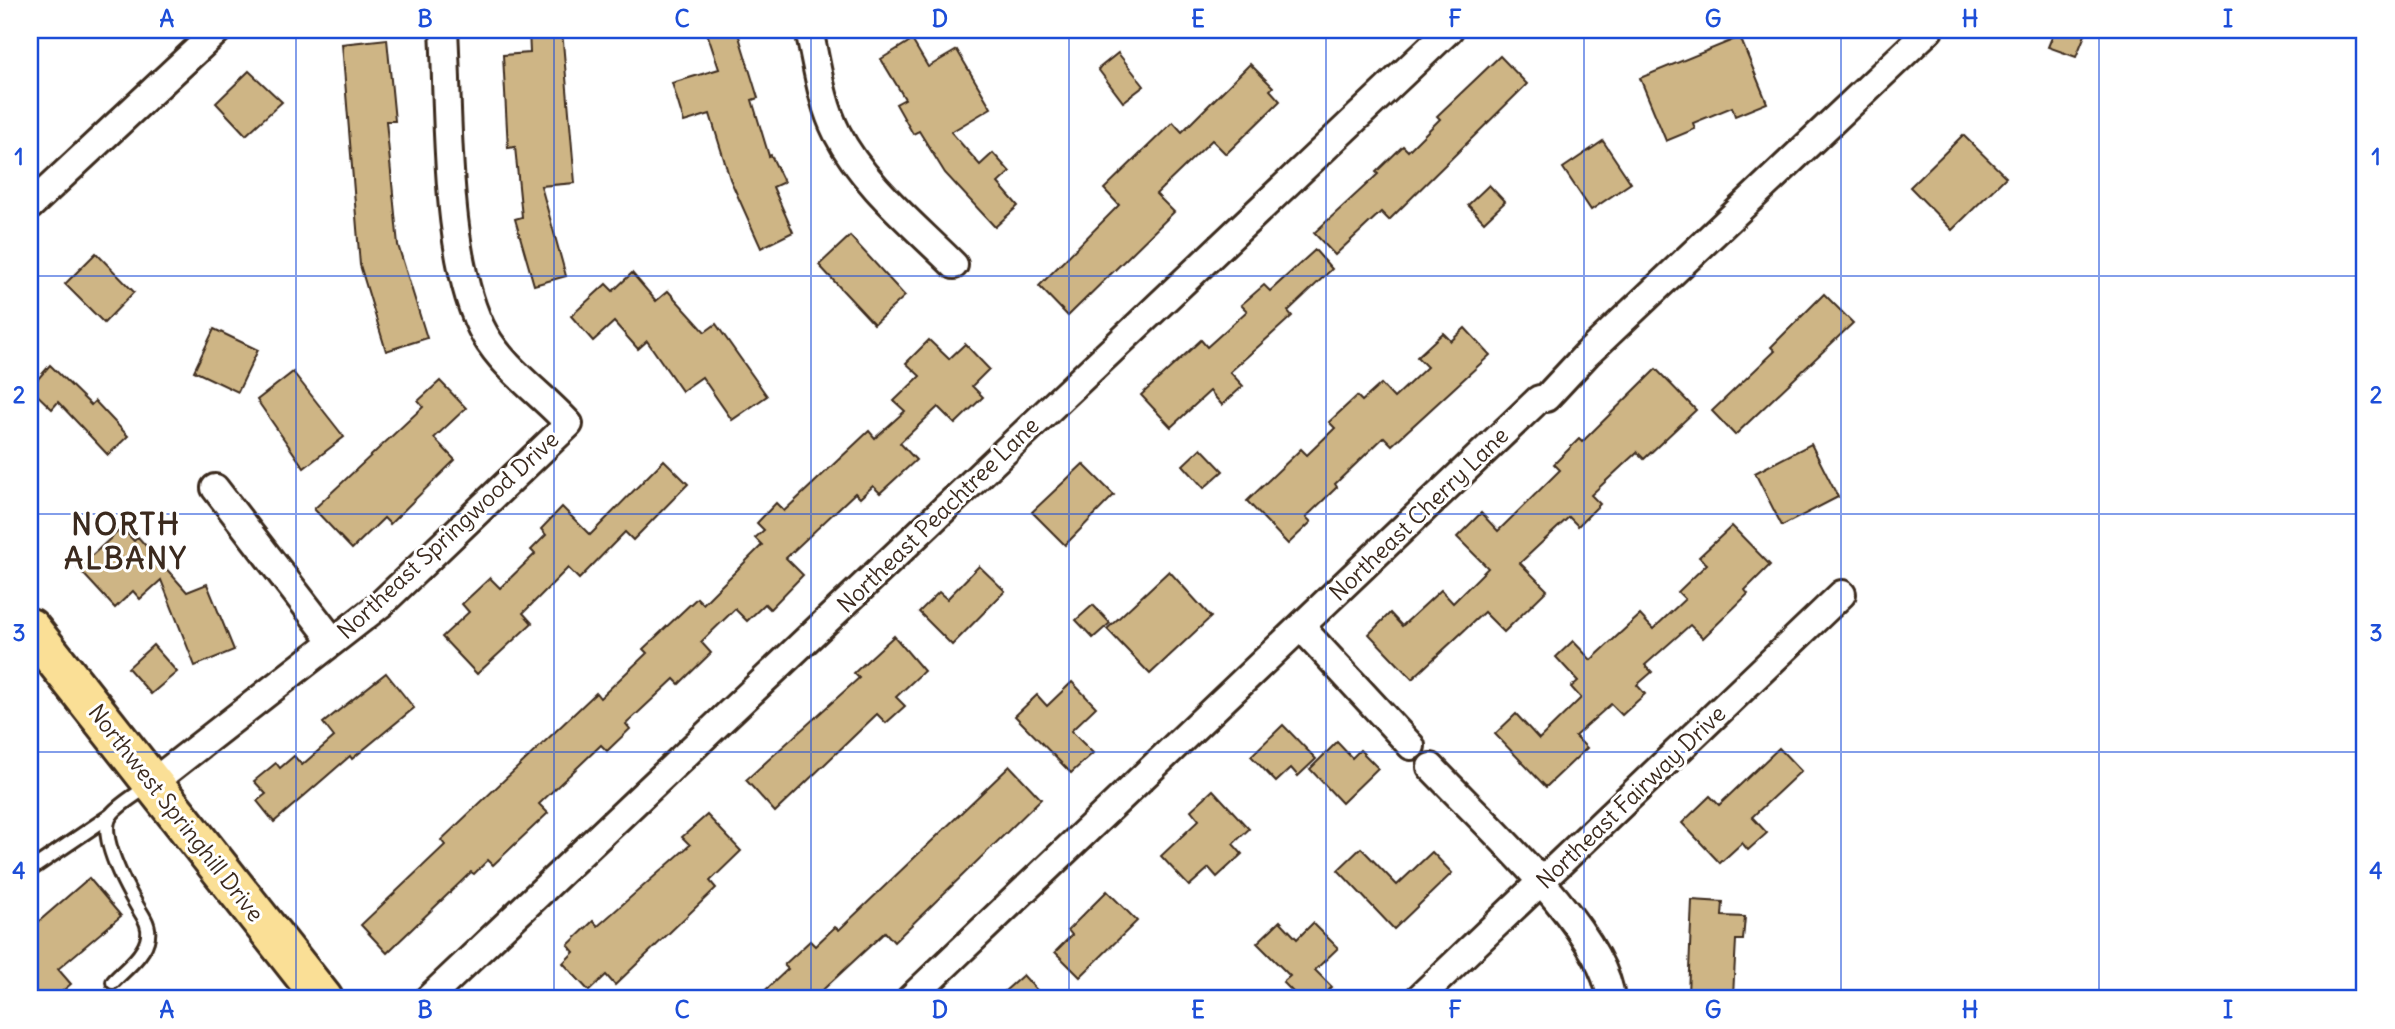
<svg xmlns="http://www.w3.org/2000/svg" width="2395" height="1029" viewBox="0 0 2395 1029" font-family="Delius,sans-serif">
<style>
.building{fill:#ceb585;stroke:#3b2a1e;stroke-width:2}
.lines{fill:none;stroke-linecap:round;stroke-linejoin:round}
.lane-casing{stroke:#3b2a1e;stroke-width:18}
.street-casing{stroke:#3b2a1e;stroke-width:32}
.primary-casing{stroke:#3b2a1e;stroke-width:44}
.lane{stroke:#fff;stroke-width:12}
.street{stroke:#fff;stroke-width:26}
.primary{stroke:#fadf96;stroke-width:38}
.grid{fill:none;stroke:#1d4ed8;stroke-width:2;stroke-opacity:0.55}
.labels{text-anchor:middle;stroke-width:6;stroke-linejoin:round;paint-order:stroke}
.street-label{font-size:23px;fill:#3b2a1e;stroke:#fff}
.district-label{font-size:30px;font-weight:bold;letter-spacing:2px;fill:#3b2a1e;stroke:#fff}
.neatline{fill:none;stroke:#1d4ed8;stroke-width:2.5}
.grid-label{font-size:23px;text-anchor:middle;font-weight:bold;fill:#1d4ed8}
</style>
<rect width="100%" height="100%" fill="#fff"/>
<filter id="ink" filterUnits="userSpaceOnUse"><feTurbulence type="fractalNoise" baseFrequency=".0143" numOctaves="2"/><feDisplacementMap in="SourceGraphic" scale="14" xChannelSelector="R" yChannelSelector="G"/><feConvolveMatrix kernelMatrix="1 2 1 2 8 2 1 2 1" color-interpolation-filters="sRGB"/></filter>
<g filter="url(#ink)">
<g class="building">
<path d="M529,30h33l13,153 -34,3 25,90 -32,9 -19,-66 7,-2 -7,-70 -7,1 -5,-93 27,-2z"/>
<path d="M706,30h31l21,68 -6,2 17,56 2,-1 13,27 -11,5 20,45 -32,16 -31,-69 -20,-65 -26,8 -12,-39 47,-14z"/>
<path d="M2055,30h32l-11,27 -28,-10z"/>
<path d="M1740,37l27,66 -32,13 -3,-9 -39,16 2,6 -29,12 -26,-63z"/>
<path d="M387,39l8,82h-9l12,124 29,93 -41,13 -26,-86 -18,-221z"/>
<path d="M912,40l16,27 29,-17 34,58 -40,24 29,33 13,-12 17,19 -12,11 20,23 -23,21 -50,-54 -26,-42 -6,3 -17,-30 9,-5 -24,-40z"/>
<path d="M1118,53l26,33 -21,16 -25,-33z"/>
<path d="M1500,56l27,28 -138,136 -8,-8 -46,43 -21,-22 64,-59 -2,-2 27,-26 5,5 32,-32 -3,-3z"/>
<path d="M1250,64l23,23 -3,3 10,11 -54,53 -14,-14 -56,54 18,18 -106,104 -29,-30 80,-81 -15,-16 69,-67 9,10z"/>
<path d="M249,71l33,31 -36,33 -30,-32z"/>
<path d="M1963,135l43,42 -54,53 -42,-43z"/>
<path d="M1603,141l28,42 -40,27 -28,-42z"/>
<path d="M1489,185l16,17 -21,20 -16,-17z"/>
<path d="M850,236l55,60 -31,28 -55,-59z"/>
<path d="M1315,250l17,19 -44,42 4,5 -62,56 13,14 -21,19 -12,-14 -39,36 -30,-32 60,-55 6,7 40,-36 -6,-6 23,-20 6,6z"/>
<path d="M96,253l38,39 -30,31 -39,-39z"/>
<path d="M632,273l24,28 12,-10 37,41 11,-8 51,72 -35,24 -30,-43 -20,14 -35,-50 -9,8 -24,-27 -21,19 -22,-25 35,-32 7,7z"/>
<path d="M1824,294l29,29 -118,112 -23,-24 63,-60 -4,-4z"/>
<path d="M1465,328l25,27 -98,90 -8,-8 -49,47 2,3 -31,30 5,5 -23,22 -41,-43 54,-52 6,6 28,-27 -6,-6 28,-26 5,5 19,-17 13,14 33,-31 -10,-10 26,-24 8,8z"/>
<path d="M214,329l44,21 -20,42 -44,-21z"/>
<path d="M929,340l20,19 16,-15 24,25 -17,17 11,11 -28,27 -17,-17 -38,36 16,17 -36,33 -7,-7 -13,12 -5,-5 -69,65 17,17 -33,34 -5,-5 -18,17 -12,-12 -34,33 10,11 -32,31 -5,-5 -48,45 4,5 -23,22 -6,-6 -62,59 9,9 -55,52 -5,-5 -14,14 -3,-2 -84,81 -26,-28 84,-80 -4,-5 155,-147 4,5 47,-45 -4,-4 54,-51 6,6 59,-59 -7,-7 9,-8 -7,-7 19,-20 8,8 85,-80 6,7 30,-27 -11,-10 26,-25 -14,-13z"/>
<path d="M50,365l41,40 4,-4 33,35 -20,19 -50,-53 -6,7 -22,-21z"/>
<path d="M1656,369l40,41 -52,49 -7,-7 -46,43 9,9 -22,22 -9,-9 -49,46 27,27 -43,42 -20,-20 -72,67 -43,-45 21,-21 12,13 39,-36 12,13 35,-35 -31,-31 24,-24 17,18 62,-61 -6,-6 25,-25 3,3z"/>
<path d="M293,372l51,65 -40,31 -47,-68z"/>
<path d="M440,381l26,27 -32,30 21,22 -65,64 -6,-6 -32,31 -38,-40 109,-102 -5,-6z"/>
<path d="M1811,444l27,53 -56,29 -27,-53z"/>
<path d="M1201,448l22,23 -19,17 -21,-23z"/>
<path d="M664,460l24,24 -55,56 -8,-8 -46,47 -11,-11 -45,45 9,10 -55,51 -35,-37 27,-25 -7,-8 28,-26 10,10 35,-34 -4,-4 15,-15 -5,-6 21,-22 28,28z"/>
<path d="M1083,464l31,31 -49,50 -33,-33z"/>
<path d="M1732,526l38,39 -25,25 3,4 -45,44 -13,-13 -45,40 7,7 -15,13 8,9 -23,21 -11,-11 -36,32 12,12 -41,39 -51,-53 21,-20 23,25 42,-41 -10,-11 7,-6 -22,-24 17,-16 18,19 49,-45 13,14 32,-30 -7,-7 29,-28 -8,-7z"/>
<path d="M122,528l12,13 4,-4 49,55 20,-8 27,66 -39,16 -34,-86 -21,19 -7,-8 -18,17 -37,-40z"/>
<path d="M979,566l26,25 -53,54 -33,-33 20,-20 8,7z"/>
<path d="M1169,571l42,46 -61,57 -43,-45z"/>
<path d="M1093,605l17,18 -17,15 -17,-18z"/>
<path d="M894,636l30,35 -28,26 9,9 -19,17 -9,-9 -102,98 -29,-32 113,-102 -5,-5z"/>
<path d="M153,645l24,27 -26,22 -23,-26z"/>
<path d="M386,673l28,35 -62,51 -2,-3 -76,66 -17,-21 9,-7 -12,-13 22,-18 4,5 14,-12 8,9 32,-28 -11,-14z"/>
<path d="M1072,682l24,25 -25,24 22,22 -22,20 -56,-57 22,-21 10,11z"/>
<path d="M1283,725l33,34 -18,17 -7,-8 -15,14 -25,-26z"/>
<path d="M1337,742l15,16 8,-8 18,18 -36,35 -32,-34z"/>
<path d="M1779,748l22,23 -49,46 15,16 -19,17 -6,-7 -22,20 -38,-40 28,-27 9,9z"/>
<path d="M1010,766l31,33 -147,143 -9,-10 -72,67h-57l32,-30 -4,-4 26,-24 5,5 20,-19 4,3z"/>
<path d="M1213,790l36,39 -16,15 9,10 -25,23 -8,-9 -20,18 -28,-30 38,-36 -8,-10z"/>
<path d="M707,815l34,36 -31,30 6,7 -101,97 -9,-10 -17,16 -26,-28 11,-11 -6,-7 25,-24 5,5 92,-81 -8,-8z"/>
<path d="M1361,848l36,37 35,-33 20,21 -58,56 -56,-59z"/>
<path d="M89,878l32,38 -63,53 13,15 -18,15h-23v-70z"/>
<path d="M1107,891l30,30 -57,56 -25,-25 17,-17 -4,-5z"/>
<path d="M1692,900l31,2 -1,14 23,1 -2,23h-7l-3,56 -45,-2z"/>
<path d="M1280,921l17,18 16,-16 25,25 -23,22 17,17 -12,12h-20l-17,-17 7,-6 -33,-33z"/>
<path d="M1023,975l22,24h-49z"/>
</g>
<g class="lines">
<g class="lane-casing">
<g id="lane">
<path d="M30,870l81,-55"/>
<path d="M113,982c12,-13 33,-28 35,-46 2,-12 -6,-21 -11,-30 -11,-19 -40,-72 -26,-91 8,-11 27,-21 38,-30"/>
</g>
</g>
<g class="street-casing">
<g id="street">
<path d="M809,30c8,34 12,72 28,103 26,51 77,92 117,132"/>
<path d="M30,206l188,-176"/>
<path d="M215,488l118,153"/>
<path d="M1301,627l110,119"/>
<path d="M1431,767c50,53 173,163 180,232"/>
<path d="M152,783l229,-179 188,-180c-27,-30 -64,-54 -84,-89 -41,-72 -36,-221 -41,-305"/>
<path d="M428,999l1021,-969"/>
<path d="M910,999l629,-600 7,-1 41,-44 342,-324"/>
<path d="M1418,999l424,-405"/>
</g>
</g>
<g class="primary-casing">
<path id="primary" d="M30,628l293,371"/>
</g>
<use href="#lane" class="lane"/>
<use href="#street" class="street"/>
<use href="#primary" class="primary"/>
</g>
</g>
<path class="grid" d="M296,30v969M554,30v969M811,30v969M1069,30v969M1326,30v969M1584,30v969M1841,30v969M2099,30v969M30,276h2335M30,514h2335M30,752h2335"/>
<g class="labels">
<g class="street-label">
<text transform="translate(1419 514) rotate(-44)" y="8">Northeast Cherry Lane</text>
<text transform="translate(938 515) rotate(-44)" y="8">Northeast Peachtree Lane</text>
<text transform="translate(448 535) rotate(-43)" y="8">Northeast Springwood Drive</text>
<text transform="translate(1631 797) rotate(-44)" y="8">Northeast Fairway Drive</text>
<text transform="translate(176 813) rotate(52)" y="8">Northwest Springhill Drive</text>
</g>
<g class="district-label">
<text x="126" y="535">NORTH<tspan x="126" dy="34">ALBANY</tspan></text>
</g>
</g>
<rect width="2395" height="1029" fill="none" stroke="#fff" stroke-width="77"/>
<rect x="38" y="38" width="2318" height="952" class="neatline"/>
<g class="grid-label">
<text x="167" y="27">A</text>
<text x="425" y="27">B</text>
<text x="682" y="27">C</text>
<text x="940" y="27">D</text>
<text x="1198" y="27">E</text>
<text x="1455" y="27">F</text>
<text x="1713" y="27">G</text>
<text x="1970" y="27">H</text>
<text x="2228" y="27">I</text>
<text x="19" y="165">1</text>
<text x="2376" y="165">1</text>
<text x="19" y="403">2</text>
<text x="2376" y="403">2</text>
<text x="19" y="641">3</text>
<text x="2376" y="641">3</text>
<text x="19" y="879">4</text>
<text x="2376" y="879">4</text>
<text x="167" y="1018">A</text>
<text x="425" y="1018">B</text>
<text x="682" y="1018">C</text>
<text x="940" y="1018">D</text>
<text x="1198" y="1018">E</text>
<text x="1455" y="1018">F</text>
<text x="1713" y="1018">G</text>
<text x="1970" y="1018">H</text>
<text x="2228" y="1018">I</text>
</g>
</svg>
